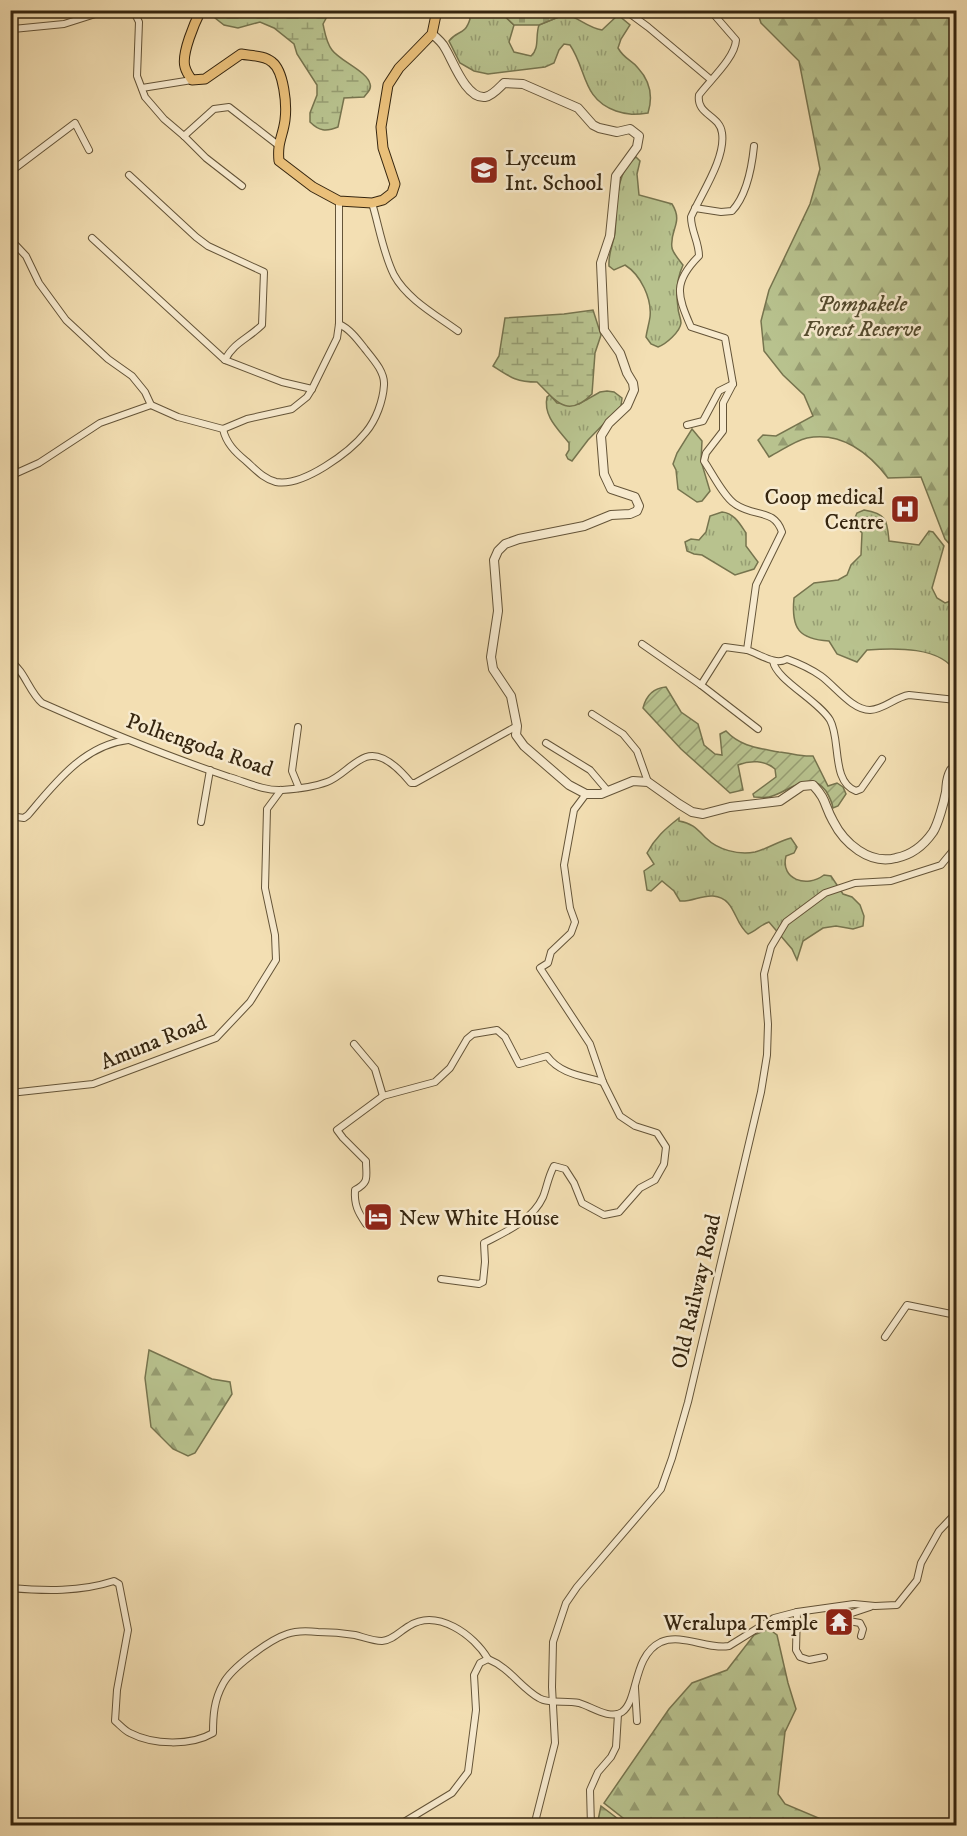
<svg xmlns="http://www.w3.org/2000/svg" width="967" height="1836" viewBox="0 0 967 1836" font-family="'IM FELL DW Pica',serif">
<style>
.grass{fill:url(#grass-tufts);stroke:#76744e;stroke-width:1.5}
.forest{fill:url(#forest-firs);stroke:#76744e;stroke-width:1.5}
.wetland{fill:url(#wetland-marsh);stroke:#76744e;stroke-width:1.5}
.cemetery{fill:url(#cemetery-stones);stroke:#76744e;stroke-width:1.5}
.garden{fill:url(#garden-furrows);stroke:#76744e;stroke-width:1.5}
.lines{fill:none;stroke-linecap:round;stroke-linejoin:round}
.minor-casing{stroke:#645438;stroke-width:8}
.tertiary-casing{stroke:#645438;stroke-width:10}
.primary-casing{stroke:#35250f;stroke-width:11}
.minor{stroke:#f7eace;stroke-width:6}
.tertiary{stroke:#f7eace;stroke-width:8}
.primary{stroke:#eac07a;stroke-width:9}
.labels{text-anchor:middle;stroke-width:5;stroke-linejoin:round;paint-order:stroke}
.poi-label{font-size:22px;fill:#35250f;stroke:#f7eace;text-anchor:start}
.park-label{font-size:22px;font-style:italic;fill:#564c2f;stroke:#f7eace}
.street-label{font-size:22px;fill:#35250f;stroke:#f7eace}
</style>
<defs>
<pattern id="grass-tufts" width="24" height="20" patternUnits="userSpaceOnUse" patternTransform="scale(1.5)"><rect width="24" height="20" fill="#b8c28e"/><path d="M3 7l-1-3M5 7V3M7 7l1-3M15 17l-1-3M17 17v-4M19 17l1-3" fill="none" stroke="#969d72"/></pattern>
<pattern id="forest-firs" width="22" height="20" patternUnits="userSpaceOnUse" patternTransform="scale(1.5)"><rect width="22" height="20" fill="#b8c28e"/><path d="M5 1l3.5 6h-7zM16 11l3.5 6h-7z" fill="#969d72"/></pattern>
<pattern id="wetland-marsh" width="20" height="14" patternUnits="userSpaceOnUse" patternTransform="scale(1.5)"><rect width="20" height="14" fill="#b8c28e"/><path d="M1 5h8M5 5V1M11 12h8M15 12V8" fill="none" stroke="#969d72"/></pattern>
<pattern id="cemetery-stones" width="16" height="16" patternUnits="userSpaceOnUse" patternTransform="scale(1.5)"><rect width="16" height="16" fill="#b8c28e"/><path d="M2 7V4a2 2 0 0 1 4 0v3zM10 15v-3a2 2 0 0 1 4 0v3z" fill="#969d72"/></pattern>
<pattern id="garden-furrows" width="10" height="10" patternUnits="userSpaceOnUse" patternTransform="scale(1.5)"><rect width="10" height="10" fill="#b8c28e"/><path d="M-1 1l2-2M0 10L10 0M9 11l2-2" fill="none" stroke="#969d72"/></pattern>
</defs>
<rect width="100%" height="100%" fill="#f3dfb3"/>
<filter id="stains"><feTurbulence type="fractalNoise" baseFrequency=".00333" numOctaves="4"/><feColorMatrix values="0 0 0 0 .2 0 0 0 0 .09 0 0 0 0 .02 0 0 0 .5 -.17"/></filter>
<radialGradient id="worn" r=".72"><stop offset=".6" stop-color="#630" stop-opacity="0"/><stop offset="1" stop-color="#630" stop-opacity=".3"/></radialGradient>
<g class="grass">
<path d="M466,11h33l15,14 -5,17 5,10 17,4c9,-8 4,-20 8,-31l27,-11c13,4 22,14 36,16l16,-15 12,10 -9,14 -3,9c7,12 13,11 20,20 12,13 15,29 10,45 -13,2 -20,2 -32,-2 -34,-12 -29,-41 -46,-66l-6,-1 -5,6 -5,13 -9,4 -57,7 -14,-3 -14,-8 -11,-22c8,-11 16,-5 21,-22z"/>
<path d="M636,157l4,4 -3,13 2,21 33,9c12,19 -3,26 0,44 1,5 7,12 11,17 -6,13 -7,29 -5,43 0,5 3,10 3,15 -1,9 -15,21 -23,24l-7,-3 -5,-7c1,-7 3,-13 4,-20 2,-18 -9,-42 -25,-52l-11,5 -5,-4c-1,-12 4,-21 6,-33 2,-25 -1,-60 21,-76z"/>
<path d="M607,391l7,1 8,6 -1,8 -33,34 -16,21 -4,-2 -2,-4 3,-5v-7c-11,-14 -26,-27 -22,-46l3,-2 7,8 22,1 21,-12z"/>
<path d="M692,429l10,12 -1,20 9,30 -8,10 -5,1 -19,-13 -2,-19 -3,-6 4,-11z"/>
<path d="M864,510c24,4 23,11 25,31l30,4 10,-14 4,1 11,14 -12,42 5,10 8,5 11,-4v74c-14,-27 -62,-25 -89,-23l-10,12 -20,-8 -8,-13c-30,-2 -38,-12 -35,-43l20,-15 24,-3 9,-5 4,-10 10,-10 1,-22 -7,-8 -1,-5 3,-7z"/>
<path d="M722,512c12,1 18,12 24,21v13l12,16 -4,7 -19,6 -33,-20 -8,-1 -7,-3 -2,-9 6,-3 8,1 7,-8 4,-16z"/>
<path d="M679,818v3c13,2 18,8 27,17 12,12 32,17 49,14 12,-3 24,-11 36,-14l6,9 -3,6 -8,3c-6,24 21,32 38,19l7,1 12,18 9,3 8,8 4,11 -1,10 -10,3 -17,-3 -13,2 -20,13 -6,19 -5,-11 -23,-27c-9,3 -13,9 -21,12 -15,-12 -12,-36 -35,-38 -12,-1 -21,6 -33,5l-6,-10 -12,-10 -11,10 -4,-1 -3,-19 10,-7 -7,-11c8,-15 18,-24 32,-35z"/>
</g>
<g class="forest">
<path d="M757,11h199v540l-11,-12 -24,-62 -33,1c-19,-25 -47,-47 -81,-40 -13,3 -26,13 -38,19l-11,-17 5,-5 13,1 37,-20 -9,-21 -21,-20 -19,-24 -3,-30 8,-31 41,-86 10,-35 -21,-108 -38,-38z"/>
<path d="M149,1350l63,29 18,3 2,12 -37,59 -7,3 -15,-7 -22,-22 -6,-49z"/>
<path d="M769,1629l8,6 11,48 8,26 -11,23 -7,62 7,10 50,21h-203l-28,-22 65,-94 23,-26 35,-13 27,-35z"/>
<path d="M601,1806l25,19h-29z"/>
</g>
<g class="wetland">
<path d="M216,11h119l-6,2 -6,11c2,9 3,18 9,26 8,11 36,22 38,34 2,5 -3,9 -6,13l-20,1 -6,29c-12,5 -19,4 -28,-5v-9l7,-18v-10l-20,-31 -3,-10 -20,-16 -14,-6 -22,6 -14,-3 -9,-7z"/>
<path d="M593,310l8,25 -6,18 -3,41c-25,25 -36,7 -55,-12 -21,0 -27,-5 -44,-16l6,-10 6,-38 59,-4z"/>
</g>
<path class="cemetery" d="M499,11h67v3l-27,11h-25z"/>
<path class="garden" d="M666,687l15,25 17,12 6,21 11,9 7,1 -2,-21 6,-3c15,16 33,17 53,21 12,1 22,5 34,4l15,30 9,-3 6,4 3,7 -8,12 -5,2c-1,-6 -4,-12 -7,-17 -16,-23 -38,2 -57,6 -5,1 -10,0 -15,0l-1,-3 23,-17 -1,-8c-10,-9 -25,-9 -37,-4l5,25 -13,3 -49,-44 -38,-41c3,-12 10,-20 23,-21z"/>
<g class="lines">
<g class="minor-casing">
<g id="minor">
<path d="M130,10l5,4 4,8 -2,54 8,21 19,22 20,17 22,22 36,28"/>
<path d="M625,10l23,17 62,52"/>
<path d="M710,10l26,30c-1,18 -26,40 -37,55 -3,20 21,20 23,38 4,25 -21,61 -31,84 0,14 8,25 8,39 -26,26 -22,39 -8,71l34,11 8,46 -10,19v28l-17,22 -2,8c8,12 20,36 31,43 20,14 39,4 47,28l-26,53 -9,65c13,4 28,16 40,9 11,4 24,10 34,17 14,10 31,34 49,34 15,-1 25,-13 39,-15l47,5"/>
<path d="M10,31l3,-2 51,-5 44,-14"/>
<path d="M142,88l50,-8"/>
<path d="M184,136l30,-27 15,-2 49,38"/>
<path d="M10,172l65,-49 14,27"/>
<path d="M129,175l67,62 12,9 56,26 -2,53c-13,13 -29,18 -37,35"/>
<path d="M372,203c7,23 11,50 22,72 13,24 42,40 64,56"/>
<path d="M695,208l26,4 11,-1c15,-16 20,-45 22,-65"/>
<path d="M92,238l133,122 57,22 30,7"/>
<path d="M10,239l16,17 13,27 27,37 42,39 24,17 13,16 6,13"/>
<path d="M11,370l-1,39 5,64"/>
<path d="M687,425l16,-4 16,-30 14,-7"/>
<path d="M223,429c3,14 12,23 23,32 10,9 18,18 30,21 27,5 74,-30 90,-50 10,-12 17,-31 18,-47 1,-13 -11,-26 -19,-36 -7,-9 -15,-20 -26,-25"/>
<path d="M10,476l29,-13 61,-40 51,-18 27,12 45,12 24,-10 45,-10 15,-12 5,-8 25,-51 2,-14v-123"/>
<path d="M642,644l59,41 57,44"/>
<path d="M10,661c15,10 19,31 32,42 61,27 124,53 187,74 17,5 35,14 53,13 15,-1 32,-3 45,-8 14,-5 25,-20 39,-25 17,-6 36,15 45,26h4l102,-57"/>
<path d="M773,661c3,19 45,39 57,59 11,19 1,62 26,71l5,-2 21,-30"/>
<path d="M701,685l24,-38 22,3"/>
<path d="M592,714l31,20 14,17 11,31"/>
<path d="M298,727l-6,44 7,17"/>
<path d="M546,743l44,27 17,20"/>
<path d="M10,816l14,2 4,-3c27,-32 56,-70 100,-75"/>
<path d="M201,822l9,-52"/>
<path d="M354,1044l21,25 8,27 52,-14 15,-14 17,-29 6,-5 24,-4 8,7 14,27 28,-8c13,18 36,20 56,26"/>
<path d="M10,1093l83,-9 123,-46 34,-36 26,-42 -1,-25 -10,-47 2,-79 14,-19"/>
<path d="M366,1224c-8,-12 -12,-19 -11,-34 15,-8 11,-13 11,-29l-23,-23 -6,-8 46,-34"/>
<path d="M441,1279l38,5 4,-2 2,-20 -1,-19c21,-11 48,-22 59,-46 4,-10 5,-20 11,-31l11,3 9,14 8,20 22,12 15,-3 21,-24 15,-8 9,-16 2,-17 -9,-14 -22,-7 -15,-10 -17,-34 -13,-38 -50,-76 8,-5 3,-11 20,-19 4,-11 -5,-14 -6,-43 10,-55 12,-16"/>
<path d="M885,1337l22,-32 49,10"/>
<path d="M10,1588c35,3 70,4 104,-7l5,3 9,46 -11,60 -2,31c5,4 10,10 15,12 23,12 61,13 83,0 0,-17 1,-33 10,-49 8,-16 46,-44 64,-50 8,-3 22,-3 31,-2 12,0 25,1 37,3 8,2 18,6 27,6 11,-1 18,-10 27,-15 28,-18 65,9 79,33"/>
<path d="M797,1612l-1,38 4,7 9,3 15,-3"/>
<path d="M861,1636l2,-7 -3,-6 -11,-2 -4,-3 1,-3 24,-8"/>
<path d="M635,1688l2,33"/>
<path d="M403,1826l1,-4 48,-29 16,-21 8,-62 -2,-35 6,-12 8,-4c22,9 32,28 51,39 9,6 28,2 40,5 13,4 31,17 43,9 17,-12 10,-56 39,-70 21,-9 47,8 68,4l45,-28 23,-6 57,-8 21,2 22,-1 20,-25 4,-17 18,-32 17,-18"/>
<path d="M534,1826l21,-83 -3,-56 1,-45 13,-39 11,-16 84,-98 11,-31 16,-56 73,-310 6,-37 1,-31 -4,-50 7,-27 15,-25 39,-29 30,-10 36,-2 50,-16 15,-18"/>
<path d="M591,1826l-1,-36 8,-18 13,-15 5,-10 2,-33"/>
</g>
</g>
<g class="tertiary-casing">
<path id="tertiary" d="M432,34c5,4 10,8 13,14 8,13 21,51 40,49 7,-1 14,-9 19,-14l19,1 55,24 15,17 6,3 18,4 13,-3 9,7 -2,11 -21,29 -6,60 -9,27 3,67 16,23 7,20 6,10 1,7 -7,16 -18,17 -8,13 3,38 7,15 24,8 4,9 -2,5 -7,3 -19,1 -27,11 -65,13 -14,5 -7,7 -4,9 4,51 -7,46 2,12 18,27 6,30 -1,9 8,11 45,39 17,9h15l32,-13 15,1 31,22 13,8 11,2 27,-7 50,-6 22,-15 11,-1c14,15 11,20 20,36 11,22 36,44 63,37 15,-3 28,-13 37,-26 5,-8 11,-30 13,-40 1,-9 0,-13 5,-22l5,-1"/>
</g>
<g class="primary-casing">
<path id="primary" d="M201,10c-6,12 -20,44 -16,57 1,4 4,9 7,13l13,-1 36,-25c10,2 23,1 31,8 12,9 15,43 13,58 -2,16 -8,22 -6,41l34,26 26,14 33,2 11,-3 9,-7 3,-9 -12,-36 -2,-21 7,-42 11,-17 33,-34 5,-24"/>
</g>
<use href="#minor" class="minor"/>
<use href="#tertiary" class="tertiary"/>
<use href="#primary" class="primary"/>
</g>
<defs>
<g id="school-square" transform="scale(1.5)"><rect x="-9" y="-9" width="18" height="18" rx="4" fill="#8f2418" stroke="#f7eace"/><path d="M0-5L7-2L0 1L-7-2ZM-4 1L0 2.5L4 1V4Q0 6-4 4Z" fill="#fff"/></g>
<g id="hospital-square" transform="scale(1.5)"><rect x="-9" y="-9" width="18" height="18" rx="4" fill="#8f2418" stroke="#f7eace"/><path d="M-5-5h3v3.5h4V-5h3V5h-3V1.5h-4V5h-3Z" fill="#fff"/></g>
<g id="hotel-square" transform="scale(1.5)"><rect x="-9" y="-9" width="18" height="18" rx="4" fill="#8f2418" stroke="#f7eace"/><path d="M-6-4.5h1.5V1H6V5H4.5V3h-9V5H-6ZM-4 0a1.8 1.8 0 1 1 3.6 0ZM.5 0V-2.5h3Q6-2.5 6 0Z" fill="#fff"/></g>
<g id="temple-square" transform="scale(1.5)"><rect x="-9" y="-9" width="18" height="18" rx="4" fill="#8f2418" stroke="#f7eace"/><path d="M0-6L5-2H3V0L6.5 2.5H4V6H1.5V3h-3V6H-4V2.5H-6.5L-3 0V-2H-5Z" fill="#fff"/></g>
</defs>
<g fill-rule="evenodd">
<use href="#school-square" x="484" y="170"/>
<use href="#hospital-square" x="905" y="509"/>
<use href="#hotel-square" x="378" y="1217"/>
<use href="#temple-square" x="839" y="1622"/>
</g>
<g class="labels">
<g class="poi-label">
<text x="505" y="165">Lyceum<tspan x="505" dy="25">Int. School</tspan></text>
<text x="884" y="504" text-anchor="end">Coop medical<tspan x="884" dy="25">Centre</tspan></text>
<text x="399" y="1225">New White House</text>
<text x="818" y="1630" text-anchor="end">Weralupa Temple</text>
</g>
<g class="park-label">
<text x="862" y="311">Pompakele<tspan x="862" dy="25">Forest Reserve</tspan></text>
</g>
<g class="street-label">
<text transform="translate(200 744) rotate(19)" y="8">Polhengoda Road</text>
<text transform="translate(153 1041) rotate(-22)" y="8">Amuna Road</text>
<text transform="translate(695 1291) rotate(-77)" y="8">Old Railway Road</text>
</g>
</g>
<rect width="967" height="1836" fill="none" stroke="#f3dfb3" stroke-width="36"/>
<rect x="12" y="12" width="943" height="1812" fill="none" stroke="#35250f" stroke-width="3"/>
<rect x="18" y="18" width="931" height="1800" fill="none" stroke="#35250f" stroke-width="1.5"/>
<rect width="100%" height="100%" filter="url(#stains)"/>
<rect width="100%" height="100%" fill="url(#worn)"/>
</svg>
